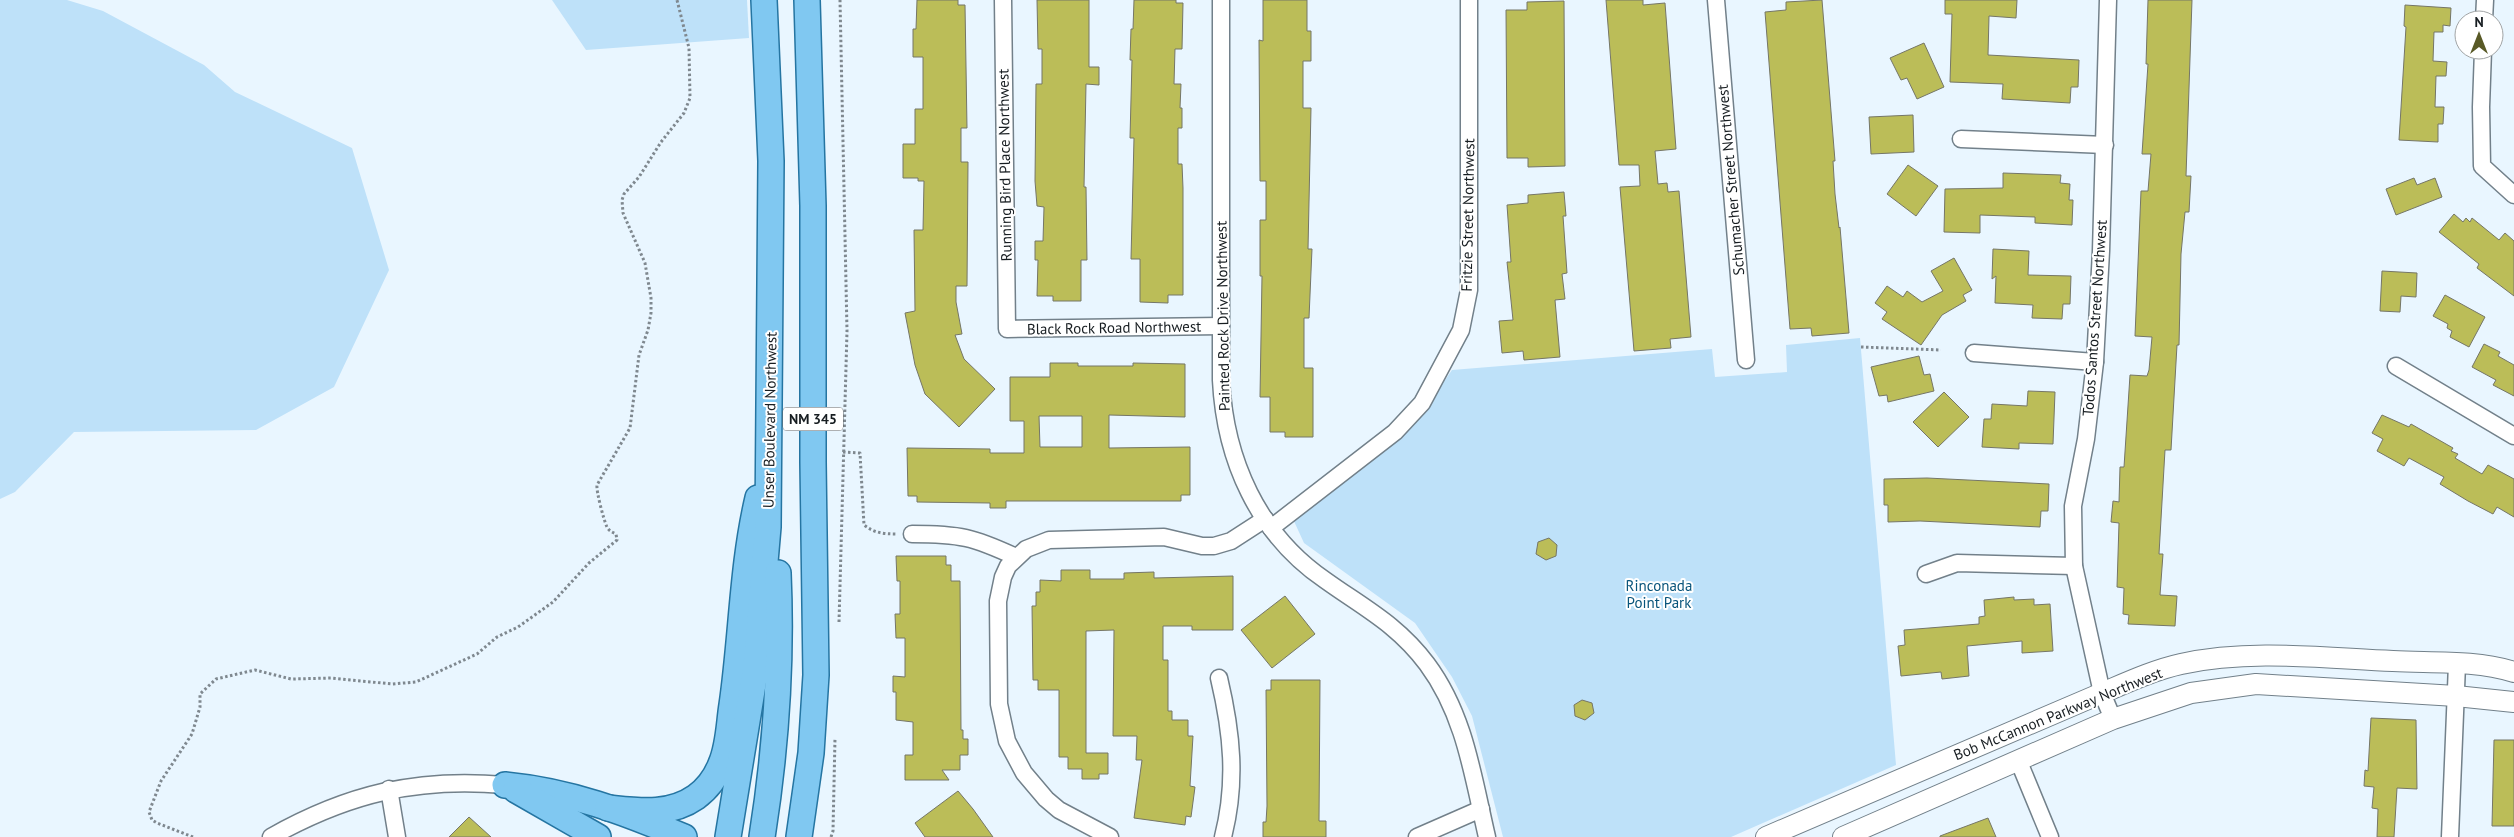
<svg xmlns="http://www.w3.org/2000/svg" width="2514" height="837" viewBox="0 0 2514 837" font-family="'PT Sans',sans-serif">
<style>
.green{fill:#bee1f9}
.building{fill:#bbbd58;stroke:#757667;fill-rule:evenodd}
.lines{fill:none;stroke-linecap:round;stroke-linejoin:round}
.minor-casing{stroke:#72808a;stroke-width:19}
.tertiary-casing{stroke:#72808a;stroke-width:22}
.primary-casing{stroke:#2575a2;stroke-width:28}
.path{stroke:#7f888f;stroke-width:3;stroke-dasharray:2.5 2.5;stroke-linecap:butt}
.minor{stroke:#fff;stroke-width:16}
.tertiary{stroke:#fff;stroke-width:20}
.primary{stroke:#80c8f1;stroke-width:25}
.labels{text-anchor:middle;stroke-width:4;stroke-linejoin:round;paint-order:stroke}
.shield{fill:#fff;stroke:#5d6164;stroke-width:1}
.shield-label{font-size:14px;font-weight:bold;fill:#171d21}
.street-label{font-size:15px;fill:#171d21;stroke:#fff}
.park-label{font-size:15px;fill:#08547b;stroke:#fff}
</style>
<rect width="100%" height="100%" fill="#e9f6ff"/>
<g class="green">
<path d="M0,0h67l36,11 101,54 31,27 117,56 37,122 -55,117 -78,43 -182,2 -59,60 -15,7z"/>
<path d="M552,0h195l2,38 -163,12z"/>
<path d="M1860,338l36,427 -165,72h-228l-31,-121 -20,-39 -37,-54 -111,-80 -11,-24 129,-106 30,-43 260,-21 3,28 72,-5 -1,-27z"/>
</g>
<g class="building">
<path d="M917,0h41v5h7l2,123h-6v34h7l-1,124h-11v16l6,32 -7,1 9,24 31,30 -36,38 -34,-33 -10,-29 -10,-52 10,-2 -1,-81h9l1,-49h-6v-3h-15v-34h12v-35h8v-52h-10v-28h3z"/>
<path d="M1037,0h52v67h10v18l-13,-1 -2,103h2l1,73h-6v41h-28v-5h-16l1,-36h-3v-19h8l1,-34 -7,-1 -2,-25 1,-97h6v-35h-4z"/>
<path d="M1134,0h42v3h7l-1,46h-7l-1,35h7l-1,24h2v20h-4v36h4l1,24v107h-15v8l-28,-1v-43h-9l3,-121h-4l2,-78h-2l1,-31h2z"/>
<path d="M1263,0h44v31h4v30h-8v47h8l-3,141h4l-3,69h-5v50h9v69h-28v-5h-15v-35h-10l2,-121h-2v-56h6v-39h-6l-1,-141 4,1z"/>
<path d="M1606,0h37v5l22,-2 11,146 -21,2 3,33 9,-1 1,9 11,-1 12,146 -21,2 1,9 -37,3 -14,-164 20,-1 -1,-21h-20z"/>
<path d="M1822,0l13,161h-2l2,33 4,34 1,-1 9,106 -37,3 -1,-8 -21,1 -25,-317 21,-2v-8z"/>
<path d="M1945,0h72l-1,18 -27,-2 -1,39 91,5 -1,27h-7l-1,16 -68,-4 1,-15 -53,-2 2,-68h-7z"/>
<path d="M2148,0h44l-6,176h5l-2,36h-4l-4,42 -2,91h-2l-6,105h-6l-6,104h4l-3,41 17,1 -2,30 -47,-2 1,-9 -6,-1 1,-26 -7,-1 2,-64 -8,-1 2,-21 6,1 1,-35h4l6,-92 17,1 2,-6 3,-33 -17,-1 6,-145h7l3,-37h-9l6,-90h-2z"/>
<path d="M1564,1l1,165 -37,1v-9h-21l-1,-148h21v-8z"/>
<path d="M2405,5l46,3 -1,18 -7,-1v7h-9l-1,29 14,1 -1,14h-10l-1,31h9l-1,17h-5v18l-39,-2 7,-113 -2,-1z"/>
<path d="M1924,43l20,44 -27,12 -10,-21 -6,2 -11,-22z"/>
<path d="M1913,115l1,37 -43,2 -2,-37z"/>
<path d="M1908,165l30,21 -22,30 -29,-22z"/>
<path d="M2003,173l58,2 -1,8 10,1 -1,16h4l-1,25 -37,-2v-6l-55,-2v18l-36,-1 1,-43 58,-1z"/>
<path d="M2414,178l3,7 18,-7 7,19 -46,18 -10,-26z"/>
<path d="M1564,192l2,24h-3l4,57 -5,1 3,25 -10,1 5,57 -36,3 -1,-9 -21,2 -3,-32 14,-1 -6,-58h4l-4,-57 21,-2v-8z"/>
<path d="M2454,214l9,8 3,-4 4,4 2,-4 27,22 6,-7 9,8v55l-37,-28 2,-4 -40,-32z"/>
<path d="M1993,249l36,2 -1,24 43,1 -1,28h-7l-1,15 -30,-1 1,-13 -38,-2 1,-27 -4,3z"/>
<path d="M1954,258l18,32 -9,5 3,6 -24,14 -21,30 -39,-26 5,-7 -12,-9 12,-17 16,11 4,-6 15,11 21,-11 -12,-20z"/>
<path d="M2382,271l35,2 -1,24 -15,-1 -1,16 -20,-1z"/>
<path d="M2445,295l40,22 -16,30 -19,-10 2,-6 -5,-3 1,-4 -15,-8z"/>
<path d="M2484,344l16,8 -2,4 16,9v31l-21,-11 3,-5 -24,-13z"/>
<path d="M1919,356l5,19 6,-1 4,17 -46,11 -1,-7 -8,1 -8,-29z"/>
<path d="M1050,363h28v3h55v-3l52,1v53l-76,-2v33l81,-1v48h-9v6h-175v7h-16v-5l-73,-1v-6h-9l-1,-48 83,1v4h34v-32h-14v-44h40zM1039,416h43v31h-42z"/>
<path d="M2028,391l27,1 -2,52 -34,-1v6l-37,-2 2,-28h7l1,-15 35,2z"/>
<path d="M1944,392l25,25 -31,30 -25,-25z"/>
<path d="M2382,415l27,12 2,-3 42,24 -2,3 7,3 -3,4 27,16 6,-9 26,14v38l-17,-10 -4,7 -25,-13 -28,-17 4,-7 -35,-19 -5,8 -27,-15 6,-12 -11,-6z"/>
<path d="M1927,478l122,6 -1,27h-7l-1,16 -120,-6 -32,1v-17h-4v-26z"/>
<path d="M1549,538l8,7 -1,11 -10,4 -10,-6 2,-12z"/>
<path d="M896,556h50v9h5v16h9l1,149h2v9h5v16h-8v15h-18l7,10h-44v-25h8v-33l-17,-2v-28h-3v-16l12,1v-39h-9l-1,-24h5v-33h-3z"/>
<path d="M1061,570h29v9h34v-6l30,-1v6l79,-2v54h-41v-4h-29v34h5v51h4v9h16v16h5l-3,50 5,1 -4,30 -5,-1 -1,9 -51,-7 8,-58h-6l1,-24h-24l1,-106 -28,1v122h22v21h-9v5h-17v-10h-14v-12h-9v-67h-21v-10h-5l-1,-74h4v-14h4v-12l21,1z"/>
<path d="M1285,596l30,38 -43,34 -31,-38z"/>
<path d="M2014,597v3l20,-1v6l16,-1 3,47 -31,2v-12l-55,5 2,30 -27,3 -1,-7 -40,4 -3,-30 7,-1 -1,-15 75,-6v-7l6,-1 -1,-16z"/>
<path d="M1271,680h49l-1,141h7v16h-63v-15h3l1,-16 -1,-116h5z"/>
<path d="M1582,700l10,3 2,10 -9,7 -10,-4 -1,-11z"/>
<path d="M2371,718l45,2 1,69 -20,-1 -3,49h-17l1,-28 -6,-1 2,-21 -10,-1 1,-16 3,1z"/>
<path d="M2494,740h20v86h-22z"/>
<path d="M958,791l15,18 20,28h-68l-10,-14z"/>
<path d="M469,817l22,20h-42z"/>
<path d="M1988,818l8,19h-56v-1z"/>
</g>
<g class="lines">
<g class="minor-casing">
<g id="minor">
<path d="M1003,0l4,329 214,-3"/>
<path d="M1221,0v380c4,80 37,154 104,200 39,28 72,44 102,84 38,51 46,113 60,173"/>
<path d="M1716,0l30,360"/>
<path d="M2108,0l-7,251 -6,111 -9,77 -13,67 1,60 28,127 11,26"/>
<path d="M2484,20l1,-20"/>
<path d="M2483,50l-2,57 1,59 32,29"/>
<path d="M1961,139l144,6"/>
<path d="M1974,353l121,9"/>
<path d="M2396,366l118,70"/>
<path d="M1271,528l124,-96 27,-29 39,-73 8,-40v-290"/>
<path d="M912,534c48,0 61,3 104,23"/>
<path d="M1926,574l31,-11 117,3"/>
<path d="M1219,678c13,55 18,104 4,159"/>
<path d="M2019,762l31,75"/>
<path d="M389,789l8,48"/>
<path d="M271,837c76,-43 146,-60 234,-52"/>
<path d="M1110,837l-51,-27 -13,-11 -22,-26 -17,-32 -8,-37 -1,-103 5,-24 5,-11 18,-17 23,-9 115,-3 38,9h12l17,-5 34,-22"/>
<path d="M1417,837l64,-28"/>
<path d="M2450,837l7,-173"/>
</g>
</g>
<g class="tertiary-casing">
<g id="tertiary">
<path d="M1766,837l336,-144c26,-11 52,-23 79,-29 69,-15 142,-6 212,-3 40,2 83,-1 121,11"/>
<path d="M1843,837l270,-118 78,-26 65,-9 200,12 58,6"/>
</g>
</g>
<g class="primary-casing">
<g id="primary">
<path d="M505,785c65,6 119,27 179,52"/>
<path d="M516,790l82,47"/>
<path d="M608,808c30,3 61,8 88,-11 11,-8 20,-20 25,-33 8,-18 8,-40 11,-59 10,-69 10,-139 26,-207"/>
<path d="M728,837l28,-171 12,-139 3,-366 -7,-161"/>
<path d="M762,837c14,-88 20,-174 16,-264"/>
<path d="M799,837l12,-84 5,-78 -3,-213v-256l-6,-206"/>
</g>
</g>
<g class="path">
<path d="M1861,347l80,3"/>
<path d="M843,452l17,1 4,72c10,8 20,9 33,9"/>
<path d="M839,622l8,-291 -7,-331"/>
<path d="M193,837l-36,-14 -5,-3 -3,-8 12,-31 31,-47 8,-27v-13l16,-15 39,-9 36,9 40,-1 61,6 24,-2 61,-28 20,-17 21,-10 35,-25 36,-39 28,-23 -1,-6c-4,-2 -7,-3 -9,-7 -3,-6 -11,-36 -10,-42l33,-57 9,-73 9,-25 3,-17v-15l-6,-35 -22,-50 -1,-13 2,-6 15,-17 22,-35 23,-29 6,-15 -1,-50 -12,-48"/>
<path d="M831,837l2,-6 2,-93"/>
</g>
<use href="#minor" class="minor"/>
<use href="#tertiary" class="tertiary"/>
<use href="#primary" class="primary"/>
</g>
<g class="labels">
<rect class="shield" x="783" y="407.5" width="60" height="23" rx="4"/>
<g class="shield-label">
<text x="813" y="424">NM 345</text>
</g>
<g class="street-label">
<text transform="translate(1005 165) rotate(-91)" y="5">Running Bird Place Northwest</text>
<text transform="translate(1731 180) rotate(-95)" y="5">Schumacher Street Northwest</text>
<text transform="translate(1468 215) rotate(-89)" y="5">Fritzie Street Northwest</text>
<text transform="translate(1223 316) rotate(-91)" y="5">Painted Rock Drive Northwest</text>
<text transform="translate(2095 318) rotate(-86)" y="5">Todos Santos Street Northwest</text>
<text transform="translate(1114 328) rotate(-1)" y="5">Black Rock Road Northwest</text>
<text transform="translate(770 420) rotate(-89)" y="5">Unser Boulevard Northwest</text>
<text transform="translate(2058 714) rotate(-22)" y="5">Bob McCannon Parkway Northwest</text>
</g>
<g class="park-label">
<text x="1659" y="591">Rinconada<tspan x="1659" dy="17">Point Park</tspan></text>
</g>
</g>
<g transform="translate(2479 35)"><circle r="24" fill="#ffffff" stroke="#a2a5a6"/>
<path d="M0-4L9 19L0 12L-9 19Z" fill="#585926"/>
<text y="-8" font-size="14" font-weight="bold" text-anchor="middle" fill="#171d21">N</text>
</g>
</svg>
